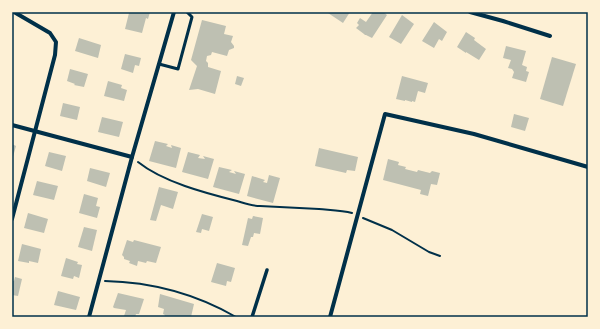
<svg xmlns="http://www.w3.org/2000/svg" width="600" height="329" viewBox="0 0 600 329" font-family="Signika,sans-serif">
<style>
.building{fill:#bec0b2}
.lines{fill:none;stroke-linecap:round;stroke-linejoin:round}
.path{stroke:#003049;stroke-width:2}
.service{stroke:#003049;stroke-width:3}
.pedestrian{stroke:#003049;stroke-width:3.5}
.minor{stroke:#003049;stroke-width:4}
.neatline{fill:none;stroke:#003049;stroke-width:1.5}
</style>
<rect width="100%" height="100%" fill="#fdf0d5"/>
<g class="building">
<path d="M126,12h24l-2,7 -2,-1 -4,15 -17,-4 4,-16z"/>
<path d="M329,12h21l-7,11 -15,-10z"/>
<path d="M373,12h10l4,3 -15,23 -6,-3h-1l-1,-1 -8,-6 3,-3 -2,-2 3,-5 6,4z"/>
<path d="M402,15l12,9 -13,20 -12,-7z"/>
<path d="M202,20l24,6 -2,8 9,2 -2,6 3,4v2l-5,2 -2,6 -15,-4 -1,3 -4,1 -1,5 2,2v4l13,4 -6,23 -17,-5 -9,1 8,-24 -6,-6z"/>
<path d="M434,22l13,10 -5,9 -3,-2 -5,9 -12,-7z"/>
<path d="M466,32l9,6 -1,2 12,9 -7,11 -13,-8v1l-9,-6z"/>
<path d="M79,38l22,7 -3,13 -23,-7z"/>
<path d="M506,46l20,5 -4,14 5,2 -1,4 3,1 -3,10 -14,-4 2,-6 -2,-3 -4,-1 3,-8 -8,-2z"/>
<path d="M125,54l16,4 -2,8 -4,-1 -2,8 -12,-4z"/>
<path d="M552,57l24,7 -13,42 -23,-7z"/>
<path d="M70,69l18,5 -4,13 -10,-2 1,-1 -8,-3z"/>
<path d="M237,76l7,2 -3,8 -6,-2z"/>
<path d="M402,76l26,7 -3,10 -7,-2 -3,11 -3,-1v1l-7,-2v1l-9,-2z"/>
<path d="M108,81l14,4 -1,3 6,2 -3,11 -20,-5z"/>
<path d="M63,103l17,4 -3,13 -17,-4z"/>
<path d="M514,114l15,4 -4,13 -14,-4z"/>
<path d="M102,117l21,5 -4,15 -21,-5z"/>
<path d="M155,141l13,3 -2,2 6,2 -1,-3 10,3 -5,20 -27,-7z"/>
<path d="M12,144l4,2 -4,14z"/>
<path d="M319,148l39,9 -3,14 -8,-1 -1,3 -31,-7z"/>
<path d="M49,152l17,4 -4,15 -17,-5z"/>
<path d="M188,152l12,3 -2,3 7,1 -2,-3 11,3 -6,20 -26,-7z"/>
<path d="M388,159l11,3 -1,3 8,2 -1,2 12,3 1,-2 12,3 2,-2 8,2 -3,12 -6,-1 -3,12 -8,-2 1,-4 -38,-10z"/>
<path d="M219,167l13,3 -3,2 7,2 -2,-3 11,3 -6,20 -26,-7z"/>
<path d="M90,168l20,5 -4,14 -19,-6z"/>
<path d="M269,175l11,3 -7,25 -26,-7 5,-20 13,4 -2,2 4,1z"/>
<path d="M37,181l21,5 -4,14 -21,-5z"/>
<path d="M159,187l19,5 -5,17 -12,-4 -5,16 -6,-1z"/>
<path d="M84,194l14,4 -2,8 4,1 -3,11 -18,-5z"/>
<path d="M28,213l20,6 -4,14 -20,-5z"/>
<path d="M202,214l11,3 -4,14 -7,-2 -1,4 -5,-1z"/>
<path d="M253,216l10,2 -3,16 -6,-1 -1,4h-2l-3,9 -6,-1 6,-27 4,1z"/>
<path d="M84,227l13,3 -5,21 -14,-4z"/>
<path d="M127,240l6,2 1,-2 27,7 -5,16 -9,-2 -1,2 -8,-2 -1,5 -8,-3 1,-2 -6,-2v-2l-2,-2z"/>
<path d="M22,244l19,5 -3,14 -9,-2v2l-11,-2z"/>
<path d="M66,258l12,4 -1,2 5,1 -3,13 -5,-2 -1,3 -12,-3z"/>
<path d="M217,263l18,5 -4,14 -4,-1 -1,5 -15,-4z"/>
<path d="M15,277l7,2 -4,17 -6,-1v-14h2z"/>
<path d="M58,291l22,6 -4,13 -22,-5z"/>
<path d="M118,293l26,6 -5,15h-3l-1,3 -5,-1v1h-3l-3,-1 2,-6 -12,-2 -1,-1z"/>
<path d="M160,294l34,10 -3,13h-27l1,-2 -2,-1 1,-5 -6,-2z"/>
</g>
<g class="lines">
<g class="path">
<path d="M138,162c25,20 67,31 99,39 7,2 15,5 23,5 20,1 39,2 59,3 10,1 23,1 33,4"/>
<path d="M363,218l29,12 37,22 11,4"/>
<path d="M105,281c45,1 91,13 131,36"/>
</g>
<path class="service" d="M159,64l19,5 14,-52 -5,-5"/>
<path class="pedestrian" d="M252,317l15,-47"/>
<g class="minor">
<path d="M470,12l33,9 47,15"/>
<path d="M12,125l120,32"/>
<path d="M12,219l43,-164 1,-13 -6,-9 -36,-21"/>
<path d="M89,317l43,-160 42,-145"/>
<path d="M330,317l55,-203 89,20 114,33"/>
</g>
</g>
<rect width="600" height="329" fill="none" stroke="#fdf0d5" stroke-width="26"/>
<rect x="13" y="13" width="574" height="303" class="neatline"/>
</svg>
